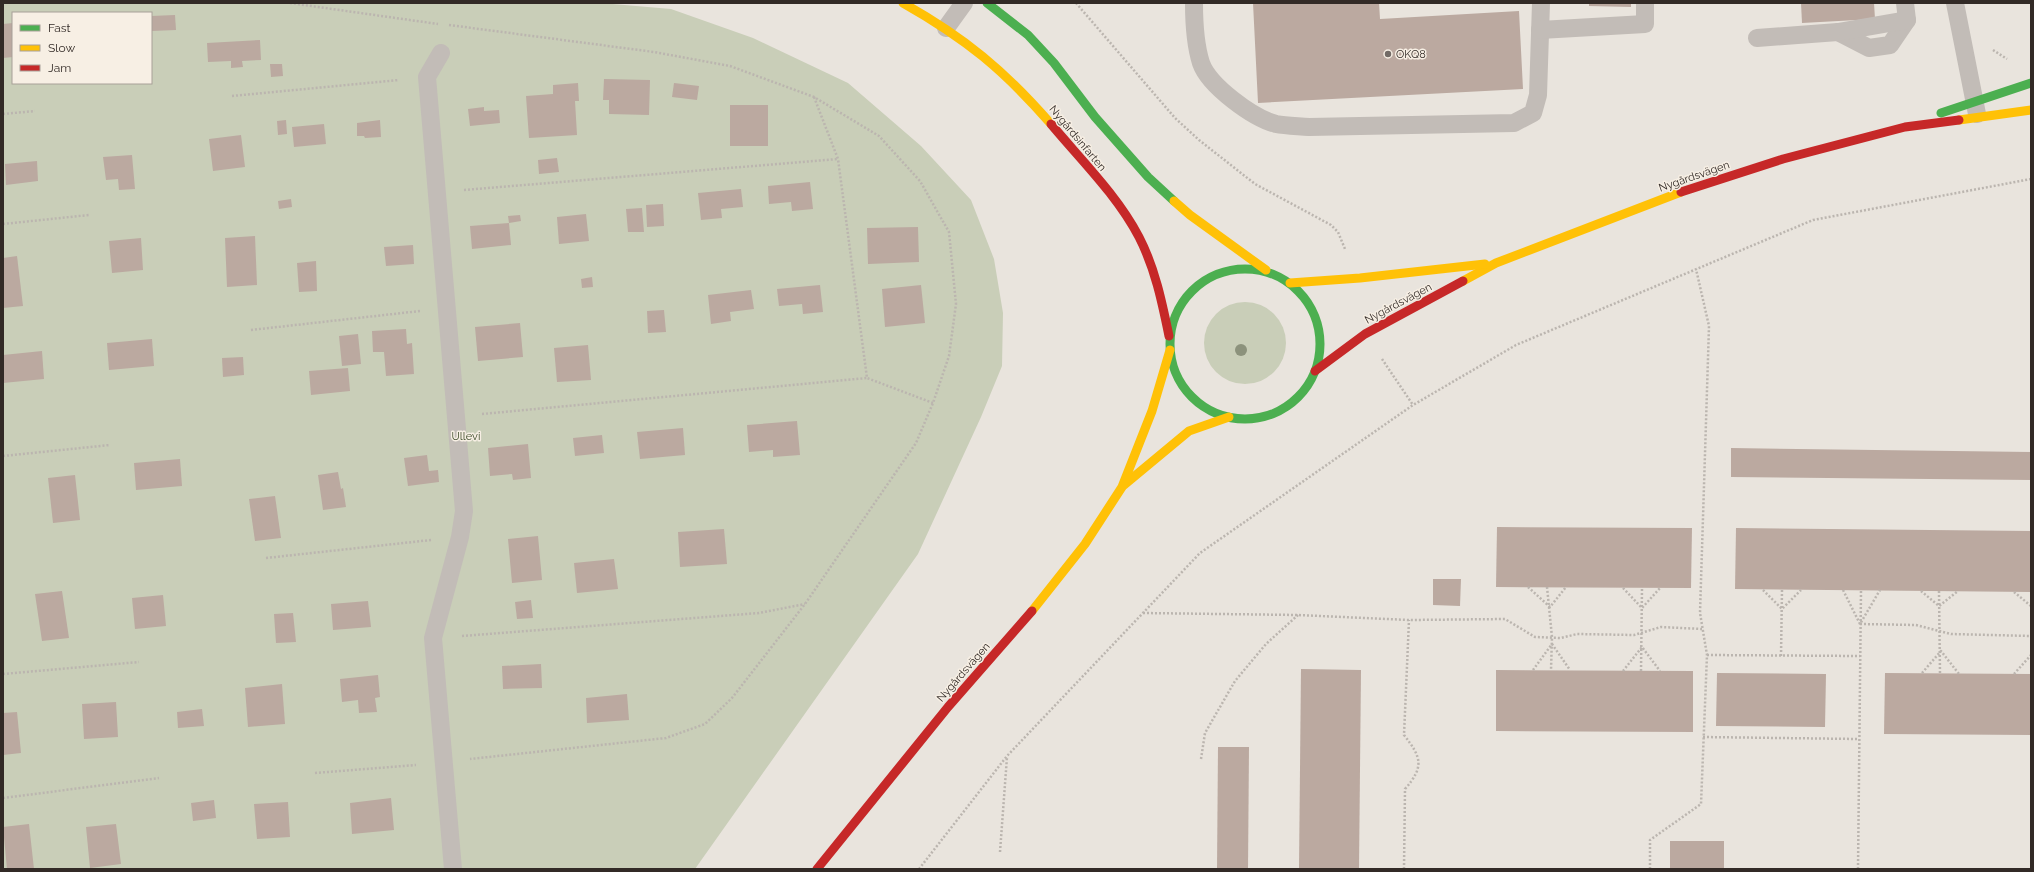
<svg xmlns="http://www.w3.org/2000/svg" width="2034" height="872" viewBox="0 0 2034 872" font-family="Raleway,sans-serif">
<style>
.green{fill:#c9ceb8;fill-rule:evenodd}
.building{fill:#bba9a0}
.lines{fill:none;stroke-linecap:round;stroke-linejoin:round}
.path{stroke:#bbb5af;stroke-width:2.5;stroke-dasharray:2 2;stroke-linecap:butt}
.lane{stroke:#c2bcb7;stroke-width:18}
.fast{stroke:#4caf50;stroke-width:9}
.slow{stroke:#ffc107;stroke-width:9}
.jam{stroke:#c62828;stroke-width:9}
.tree{fill:#8c927c}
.poi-dot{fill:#726b66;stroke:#f7efe4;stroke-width:1.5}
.labels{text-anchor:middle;stroke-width:3;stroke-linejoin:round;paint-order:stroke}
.poi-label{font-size:11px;fill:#322a26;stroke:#f7efe4;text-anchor:start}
.street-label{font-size:11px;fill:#322a26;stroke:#f7efe4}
.park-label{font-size:11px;fill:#404e2c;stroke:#f7efe4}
</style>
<rect width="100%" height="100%" fill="#e9e4dd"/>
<g class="green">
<path d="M3,3h598l70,6 82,29 95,45 73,63 50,54 23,59 9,54 -1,53 -21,51 -63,137 -223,315h-692zM13,13h138v70h-138z"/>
<circle cx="1245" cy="343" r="41"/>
</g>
<g class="building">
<path d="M1253,3h126l1,16 139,-8 4,78 -265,14z"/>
<path d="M1589,3h42v4l-42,-1z"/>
<path d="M1801,3h73l1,16 -73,4z"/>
<path d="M175,15l1,15 -25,1v-15z"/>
<path d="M13,23v34l-10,1v-34z"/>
<path d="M260,40l1,20 -19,1 1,6 -12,1v-7l-23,1 -1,-19z"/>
<path d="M270,64h12l1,12 -12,1z"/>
<path d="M604,79l46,1 -1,35 -40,-1v-14h-6z"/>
<path d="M578,83l1,18h-4l2,34 -48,3 -3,-42 27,-2v-9z"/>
<path d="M674,83l25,3 -2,14 -25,-3z"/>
<rect x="730" y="105" width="38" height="41"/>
<path d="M484,107v4l15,-1 1,13 -30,3 -2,-17z"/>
<path d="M286,120l1,14 -9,1 -1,-14z"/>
<path d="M380,120l1,17 -16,1 -1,-2h-7v-13z"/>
<path d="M324,124l2,20 -32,3 -2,-20z"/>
<path d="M241,135l4,32 -32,4 -4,-32z"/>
<path d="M132,155l3,34 -16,1 -1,-11 -12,1 -3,-23z"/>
<path d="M557,158l2,14 -20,2 -1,-14z"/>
<path d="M37,161l1,20 -32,4 -1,-21z"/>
<path d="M810,182l3,27 -21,2 -1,-9 -22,2 -1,-18z"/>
<path d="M741,189l2,18 -22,2 1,9 -21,2 -3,-27z"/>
<path d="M291,199l1,8 -13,2 -1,-8z"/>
<path d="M663,204l1,22 -17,1 -1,-22z"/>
<path d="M642,208l2,24h-16l-2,-23z"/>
<path d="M586,214l3,27 -30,3 -2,-27z"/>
<path d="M520,215l1,6 -12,2 -1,-7z"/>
<path d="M509,223l2,22 -39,4 -2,-23z"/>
<path d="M918,227l1,35 -51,2 -1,-36z"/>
<path d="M255,236l2,49 -30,2 -2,-49z"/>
<path d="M141,238l2,32 -31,3 -3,-32z"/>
<path d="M413,245l1,19 -28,2 -2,-19z"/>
<path d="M17,256l6,50 -20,2v-50z"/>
<path d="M316,261l1,30 -18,1 -2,-29z"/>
<path d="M592,277l1,10 -11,1 -1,-9z"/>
<path d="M820,285l3,27 -20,2 -1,-10 -23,2 -2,-17z"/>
<path d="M921,285l4,38 -40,4 -3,-38z"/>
<path d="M751,290l3,19 -24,3 1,9 -20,3 -3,-29z"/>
<path d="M664,310l2,22 -18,1 -1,-22z"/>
<path d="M520,323l3,34 -45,4 -3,-34z"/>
<path d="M406,329l1,15 5,-1 2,31 -28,2 -2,-24h-11l-1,-21z"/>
<path d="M358,334l3,30 -19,2 -3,-30z"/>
<path d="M152,339l2,27 -45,4 -2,-27z"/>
<path d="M588,345l3,35 -34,2 -3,-34z"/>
<path d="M42,351l2,28 -41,4v-28z"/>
<path d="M243,357l1,18 -21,2 -1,-19z"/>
<path d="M348,368l2,23 -39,4 -2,-24z"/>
<path d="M797,421l3,34 -27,2v-7l-24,2 -2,-27z"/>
<path d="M683,428l2,27 -45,4 -3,-27z"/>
<path d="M602,435l2,18 -29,3 -2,-18z"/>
<path d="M528,444l3,34 -18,2 -1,-6 -22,2 -2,-28z"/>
<path d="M1731,448l300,4v28l-300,-3z"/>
<path d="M427,455l2,16 9,-1 1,12 -31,4 -4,-28z"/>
<path d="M180,459l2,27 -46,4 -2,-27z"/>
<path d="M338,472l3,17 2,-1 3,19 -23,3 -5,-35z"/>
<path d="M75,475l5,45 -27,3 -5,-45z"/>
<path d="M275,496l6,42 -26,3 -6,-42z"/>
<path d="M1497,527l195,1 -1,60 -195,-1z"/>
<path d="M1736,528l295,3v61l-296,-3z"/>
<path d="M724,529l3,35 -47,3 -2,-35z"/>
<path d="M538,536l4,44 -30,3 -4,-44z"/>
<path d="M614,559l4,30 -41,4 -3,-30z"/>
<path d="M1433,579h28l-1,27 -27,-1z"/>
<path d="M62,591l7,47 -27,3 -7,-47z"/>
<path d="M163,595l3,31 -31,3 -3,-31z"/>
<path d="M531,600l2,18 -16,1 -2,-17z"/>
<path d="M368,601l3,26 -38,3 -2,-26z"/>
<path d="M293,613l3,29 -20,1 -2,-29z"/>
<path d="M541,664l1,24 -39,1 -1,-23z"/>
<path d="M1301,669l60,1 -2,199h-60z"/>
<path d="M1496,670l197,1v61l-197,-1z"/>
<path d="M1717,673l109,1 -1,53 -109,-1z"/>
<path d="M1885,673l146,1v61l-147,-1z"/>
<path d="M378,675l2,22 -5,1 2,14 -18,1 -1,-13 -16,2 -2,-23z"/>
<path d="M282,684l3,40 -37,3 -3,-39z"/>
<path d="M627,694l2,26 -42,3 -1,-25z"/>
<path d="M116,702l2,35 -34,2 -2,-35z"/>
<path d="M202,709l2,17 -26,2 -1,-16z"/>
<path d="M17,712l4,41 -18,2v-42z"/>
<path d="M1218,747h31l-1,122h-31z"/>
<path d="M391,798l3,32 -42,4 -2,-31z"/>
<path d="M214,800l2,18 -23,3 -2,-18z"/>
<path d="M288,802l2,35 -33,2 -3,-35z"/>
<path d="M29,824l5,45h-27l-4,-42z"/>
<path d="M116,824l5,40 -31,4 -4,-41z"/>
<rect x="1670" y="841" width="54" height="28"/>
</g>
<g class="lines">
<g class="path">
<path d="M290,3l148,21"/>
<path d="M1076,3l99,115 24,22 56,44 76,41 7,7 7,17"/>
<path d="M449,25l205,27 76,14 84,31 65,39 41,45 29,51 7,72 -7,52 -16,47 -17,40 -111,161 -73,94 -27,26 -39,14 -196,21"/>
<path d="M1993,50l14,9"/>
<path d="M232,96l167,-16"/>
<path d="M814,97l24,62 29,219 66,25"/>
<path d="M3,114l32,-3"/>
<path d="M464,190l374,-31"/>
<path d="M3,224l86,-9"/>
<path d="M251,330l169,-19"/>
<path d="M1382,359l31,46"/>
<path d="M482,414l385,-36"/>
<path d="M3,456l107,-11"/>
<path d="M266,558l165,-18"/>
<path d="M1528,587l22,20 16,-20"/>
<path d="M1547,587l5,50 -1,33"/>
<path d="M1623,588l19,20 18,-20"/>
<path d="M1763,590l19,19 19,-19"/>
<path d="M1843,590l17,34 20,-34"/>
<path d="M1921,591l18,15 19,-15"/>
<path d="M1939,591l1,83"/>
<path d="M2014,592l17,14"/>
<path d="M1143,613l155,2 111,5 96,-1 30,18 26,1 16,-4 57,1 27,-8 41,2"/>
<path d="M1860,624l56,1 35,9 80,2"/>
<path d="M462,636l297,-23 46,-9"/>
<path d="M1707,655l153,1"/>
<path d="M1781,656l1,-66"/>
<path d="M1533,670l19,-26 18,26"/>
<path d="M1623,671l19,-24 18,24"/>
<path d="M1641,671l1,-83"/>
<path d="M1922,673l19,-22 18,23"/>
<path d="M3,674l136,-12"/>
<path d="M2014,674l17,-19"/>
<path d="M1703,737l155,2"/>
<path d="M1201,759l4,-26 30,-52 31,-37 32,-29"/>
<path d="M315,773l101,-8"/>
<path d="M3,798l156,-20"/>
<path d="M1000,852l7,-95"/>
<path d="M919,869l88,-113 193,-203 213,-148 103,-60 297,-125 218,-41"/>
<path d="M1404,869l1,-80c20,-23 16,-32 -1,-54l5,-115"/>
<path d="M1650,869v-29l51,-36 6,-149 -7,-42 9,-287 -13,-57"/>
<path d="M1858,869l3,-279"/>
</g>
<g class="lane">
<path d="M1194,3c0,20 1,41 7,60 8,23 52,55 75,61 10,2 22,2 33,3l205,-4 19,-10 5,-18 3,-92"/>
<path d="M1955,3l22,111"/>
<path d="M946,28l18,-25"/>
<path d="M1540,30l105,-6v-21"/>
<path d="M1838,32l31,16 21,-3 17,-25"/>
<path d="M1757,38l81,-6 69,-12 -2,-17"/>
<path d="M441,53l-14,24 37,434 -4,26 -27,101 20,231"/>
</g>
<g class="fast">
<path d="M987,3l41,32 26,28 41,54 53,60 26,24"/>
<path d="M1941,113l90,-30"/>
<circle cx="1245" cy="344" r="75"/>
</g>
<g class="slow">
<path d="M903,3c62,35 101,67 148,121"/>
<path d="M1959,120l72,-10"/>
<path d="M1174,201l16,14 76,55"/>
<path d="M1463,281l33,-18 185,-71"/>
<path d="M1290,283l70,-5 125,-14"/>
<path d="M1124,485l65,-54 40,-14"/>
<path d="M1032,611l53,-67 37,-57 30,-76 18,-61"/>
</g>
<g class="jam">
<path d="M1051,124c30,36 66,71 88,113 16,31 23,65 30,99"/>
<path d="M1681,192l102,-33 122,-32 54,-7"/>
<path d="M1315,371l50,-37 98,-53"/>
<path d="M817,869l131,-162 84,-96"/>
</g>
</g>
<circle class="tree" cx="1241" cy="350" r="6"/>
<circle class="poi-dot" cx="1388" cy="54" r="4"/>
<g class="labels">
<g class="poi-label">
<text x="1396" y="58">OKQ8</text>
</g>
<g class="street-label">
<text transform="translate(1078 138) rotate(50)" y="4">Nygårdsinfarten</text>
<text transform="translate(1694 176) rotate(-19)" y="4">Nygårdsvägen</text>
<text transform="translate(1398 303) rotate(-28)" y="4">Nygårdsvägen</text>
<text transform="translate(963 672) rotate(-49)" y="4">Nygårdsvägen</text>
</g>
<g class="park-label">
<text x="466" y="440">Ullevi</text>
</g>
</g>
<rect width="2034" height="872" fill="none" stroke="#322a26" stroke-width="8"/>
<rect x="12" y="12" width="140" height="72" fill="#f7efe4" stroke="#a8a098"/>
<rect x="20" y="25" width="20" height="6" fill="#4caf50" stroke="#a8a098"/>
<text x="48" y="32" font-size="12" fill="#322a26">Fast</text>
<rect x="20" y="45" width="20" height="6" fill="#ffc107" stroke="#a8a098"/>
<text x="48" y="52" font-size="12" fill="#322a26">Slow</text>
<rect x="20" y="65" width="20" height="6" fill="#c62828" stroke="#a8a098"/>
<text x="48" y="72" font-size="12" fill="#322a26">Jam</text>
</svg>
